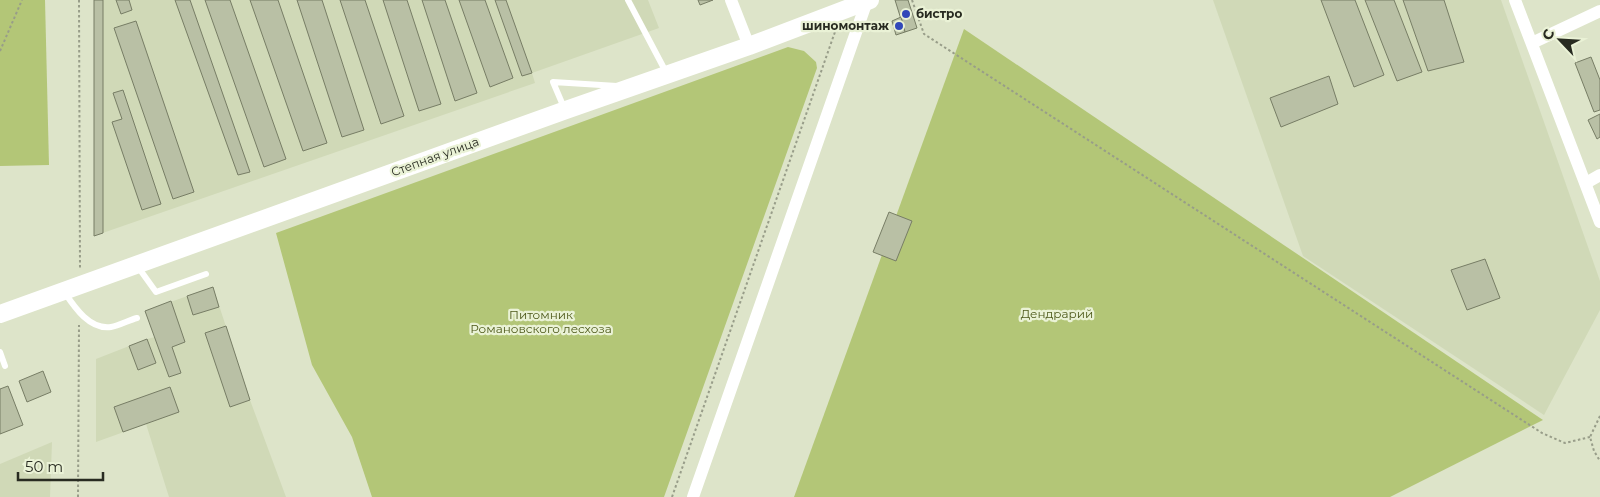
<svg xmlns="http://www.w3.org/2000/svg" width="1600" height="497" viewBox="0 0 1600 497" font-family="Montserrat,sans-serif">
<style>
.built{fill:#d0d9b7}
.green{fill:#b3c677}
.building{fill:#b9c0a5;stroke:#777d65}
.lines{fill:none;stroke-linecap:round;stroke-linejoin:round}
.path{stroke:#989d89;stroke-width:2;stroke-dasharray:2.5 2.5;stroke-linecap:butt}
.lane{stroke:#fff;stroke-width:6}
.street{stroke:#fff;stroke-width:12}
.secondary{stroke:#fff;stroke-width:18}
.poi-dot{fill:#3248b9;stroke:#eaf2d6;stroke-width:2}
.labels{text-anchor:middle;stroke-width:4.5;stroke-linejoin:round;paint-order:stroke}
.poi-label{font-size:12px;font-weight:bold;fill:#282b21;stroke:#eaf2d6;text-anchor:start}
.street-label{font-size:12px;fill:#282b21;stroke:#eaf2d6}
.park-label{font-size:12px;fill:#4d591a;stroke:#eaf2d6}
</style>
<rect width="100%" height="100%" fill="#dde4c9"/>
<g class="built">
<path d="M94,0h554l11,28 -127,45 3,10 -441,153z"/>
<path d="M1213,0h288l99,281v29l-56,105 -241,-159z"/>
<path d="M213,287l37,113 36,97h-117l-23,-73 -50,18v-83l51,-20 8,-2 -10,-26z"/>
<path d="M52,442l-2,55h-50v-33z"/>
</g>
<g class="green">
<path d="M0,0h45l4,165 -49,1z"/>
<path d="M964,29l579,391 -153,77h-596z"/>
<path d="M788,47l16,4 12,11 1,6 -153,429h-292l-20,-60 -40,-72 -36,-132z"/>
</g>
<g class="building">
<path d="M94,0h9v233l-9,3z"/>
<path d="M116,0h13l3,10 -11,4z"/>
<path d="M175,0h15l60,172 -12,3z"/>
<path d="M205,0h25l56,159 -22,8z"/>
<path d="M250,0h28l49,143 -24,8z"/>
<path d="M297,0h25l42,130 -22,7z"/>
<path d="M340,0h25l39,116 -23,8z"/>
<path d="M383,0h24l34,104 -22,7z"/>
<path d="M422,0h23l32,93 -22,8z"/>
<path d="M459,0h26l28,78 -23,9z"/>
<path d="M495,0h11l26,73 -10,3z"/>
<path d="M698,0h15l-13,5z"/>
<path d="M895,0h13l9,28 -12,4z"/>
<path d="M1321,0h34l29,75 -30,12z"/>
<path d="M1365,0h29l28,72 -25,9z"/>
<path d="M1403,0h41l20,62 -36,9z"/>
<path d="M901,17l4,15 -9,3 -4,-14z"/>
<path d="M136,21l58,171 -21,7 -59,-171z"/>
<path d="M1591,57l9,23v30l-6,2 -19,-49z"/>
<path d="M1329,76l9,28 -57,23 -11,-29z"/>
<path d="M123,90l38,114 -19,6 -30,-88 10,-3 -9,-26z"/>
<path d="M1600,114v23l-3,2 -9,-19z"/>
<path d="M889,212l23,9 -16,40 -23,-9z"/>
<path d="M1485,259l15,39 -33,12 -16,-40z"/>
<path d="M213,287l6,20 -26,8 -6,-19z"/>
<path d="M171,301l14,41 -13,5 9,26 -12,4 -24,-66z"/>
<path d="M226,326l24,74 -20,7 -25,-74z"/>
<path d="M147,339l9,24 -18,7 -9,-24z"/>
<path d="M43,371l8,21 -24,10 -8,-21z"/>
<path d="M8,386l15,39 -23,9v-45z"/>
<path d="M170,387l9,25 -56,20 -9,-25z"/>
</g>
<g class="lines">
<g class="path">
<path d="M79,0l1,270"/>
<path d="M912,0l12,34 618,399 23,10 25,-6"/>
<path d="M0,51l22,-51"/>
<path d="M1600,416l-10,21 4,14 6,10"/>
<path d="M78,497l1,-172"/>
<path d="M672,497l164,-468"/>
</g>
<g class="lane">
<path d="M628,0l39,74"/>
<path d="M565,110l-12,-28 64,4"/>
<path d="M138,267l18,25 50,-18"/>
<path d="M65,293c10,15 25,37 46,34 8,-1 18,-7 26,-9"/>
<path d="M0,352l5,14"/>
</g>
<g class="street">
<path d="M731,0l18,46"/>
<path d="M1515,0l85,222"/>
<path d="M1532,43l68,-32"/>
<path d="M1586,183l14,-8"/>
<path d="M693,497l174,-496"/>
</g>
<path class="secondary" d="M0,314l566,-204 183,-64 121,-46"/>
</g>
<g class="poi-dot">
<circle cx="906" cy="14" r="5"/>
<circle cx="899" cy="26" r="5"/>
</g>
<g class="labels">
<g class="poi-label">
<text x="916" y="18">бистро</text>
<text x="889" y="30" text-anchor="end">шиномонтаж</text>
</g>
<g class="street-label">
<text transform="translate(435 157) rotate(-20)" y="4">Степная улица</text>
</g>
<g class="park-label">
<text x="1057" y="318">Дендрарий</text>
<text x="541" y="319">Питомник<tspan x="541" dy="14">Романовского лесхоза</tspan></text>
</g>
</g>
<g transform="translate(1560 40) rotate(295)" stroke="#eaf2d6" stroke-width="4" paint-order="stroke">
<path d="M0-4L9 19L0 12L-9 19Z" fill="#282b21"/>
<text y="-8" font-size="14" font-weight="bold" text-anchor="middle" fill="#282b21">С</text>
</g>
<path d="M18 472v8h85v-8" fill="none" stroke="#282b21" stroke-width="2.5"/>
<text x="25" y="472" font-size="15" fill="#282b21" stroke="#eaf2d6" stroke-width="4" paint-order="stroke">50 m</text>
</svg>
